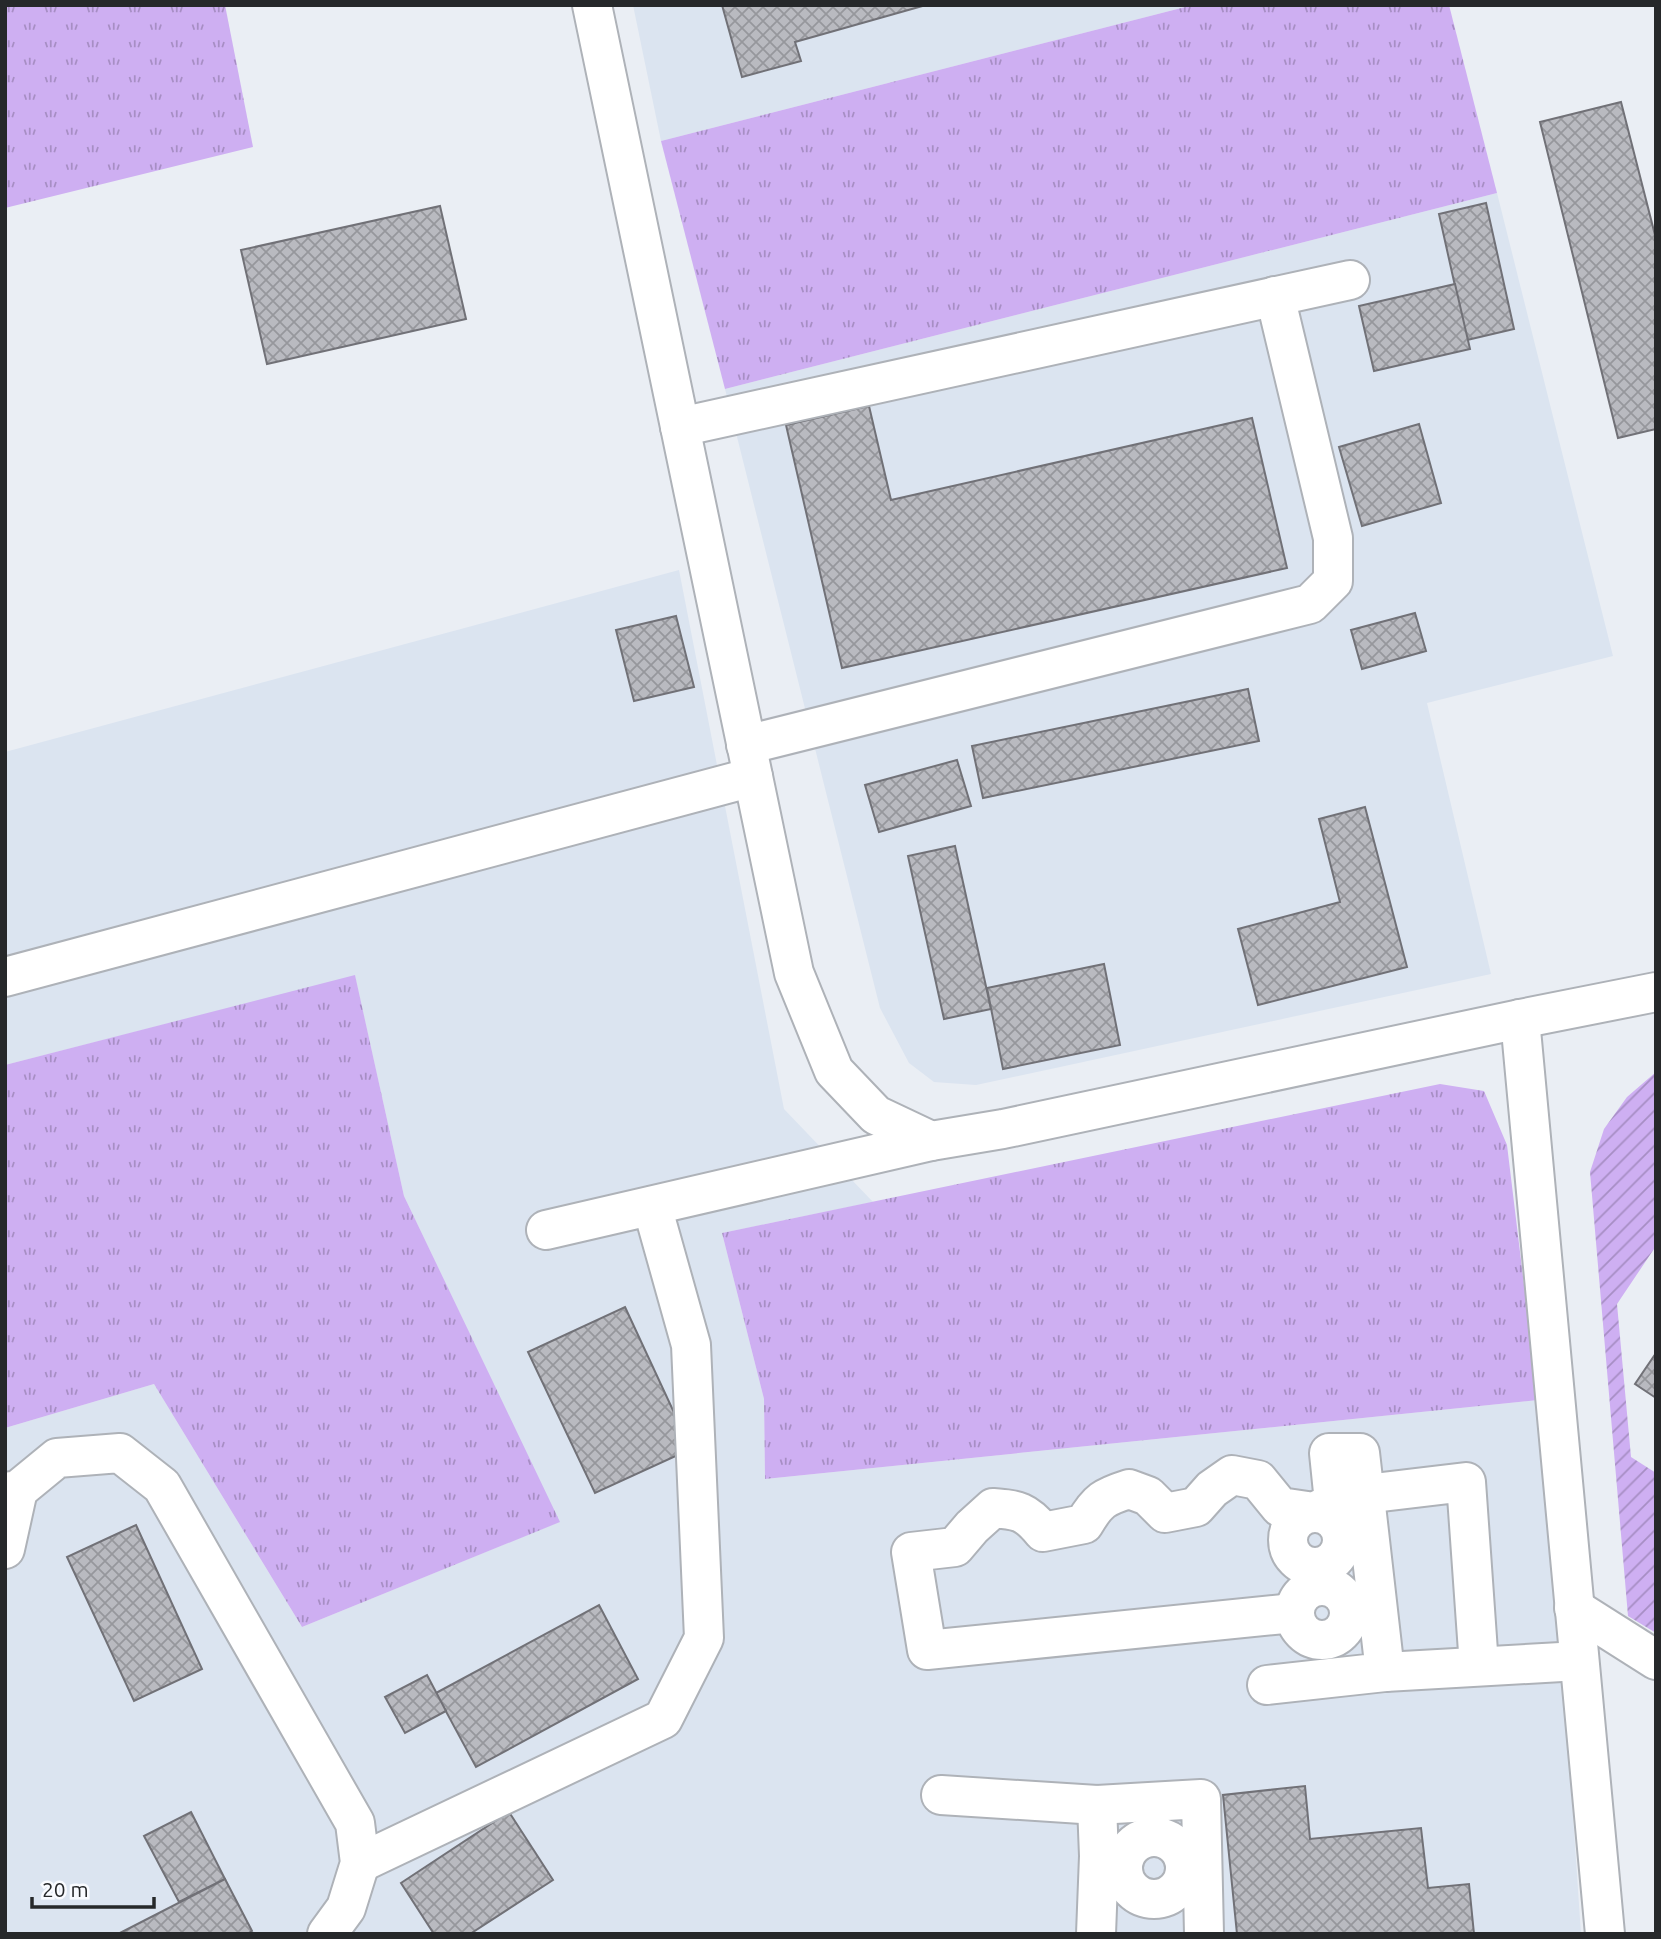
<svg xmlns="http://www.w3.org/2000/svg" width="1661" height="1939" viewBox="0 0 1661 1939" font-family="Ubuntu,sans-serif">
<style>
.built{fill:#dbe4f0}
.grass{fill:url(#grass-tufts)}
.garden{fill:url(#garden-furrows)}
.building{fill:url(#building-cross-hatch);stroke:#717177;stroke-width:2}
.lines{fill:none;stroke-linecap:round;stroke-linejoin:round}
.minor-casing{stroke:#aeb2b8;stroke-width:42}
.minor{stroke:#fff;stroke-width:38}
</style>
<defs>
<pattern id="grass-tufts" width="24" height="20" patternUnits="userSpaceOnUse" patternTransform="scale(1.75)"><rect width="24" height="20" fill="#ceaff2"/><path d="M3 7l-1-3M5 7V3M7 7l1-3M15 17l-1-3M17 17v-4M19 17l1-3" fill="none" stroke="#a78ec4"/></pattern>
<pattern id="garden-furrows" width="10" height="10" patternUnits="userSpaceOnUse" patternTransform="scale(1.75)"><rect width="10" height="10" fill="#ceaff2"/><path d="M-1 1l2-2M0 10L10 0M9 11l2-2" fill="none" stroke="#a78ec4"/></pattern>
<pattern id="building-cross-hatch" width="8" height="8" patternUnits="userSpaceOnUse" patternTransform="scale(1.75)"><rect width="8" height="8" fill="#b9bac0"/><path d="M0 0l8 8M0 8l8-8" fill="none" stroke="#96979c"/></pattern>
</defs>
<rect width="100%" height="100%" fill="#eaeef4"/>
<g class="built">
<path d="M633,5h560l-532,136z"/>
<path d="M1497,193l116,463 -186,47 64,271 -515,111 -42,-3 -25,-19 -29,-55 -155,-619z"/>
<path d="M679,570l105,539 89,93 -151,31 42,166 1,80 773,-79 18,164 25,370h-1576v-506l149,-44 148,243 257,-105 -155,-326 -49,-220 -350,89v-313z"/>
</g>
<g class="grass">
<path d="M5,5h220l28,142 -248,61z"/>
<path d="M1193,5h256l48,188 -772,196 -64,-248z"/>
<path d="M355,975l49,221 156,326 -258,105 -148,-243 -149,44v-363z"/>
<path d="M1440,1084l44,7 23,54 31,255 -773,79 -1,-80 -42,-166z"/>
</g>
<path class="garden" d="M1656,1072v174l-39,58 14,153 25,16v160l-28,-17 -38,-444 14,-43 23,-32z"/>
<g class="building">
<path d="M722,5h204l-131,37 6,19 -59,16z"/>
<path d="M1621,102l35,137v190l-38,9 -78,-316z"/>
<path d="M1486,203l28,126 -47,11 -28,-126z"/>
<path d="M440,206l26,113 -199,45 -26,-114z"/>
<path d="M1455,284l15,65 -96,22 -15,-65z"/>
<path d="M869,406l22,94 361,-82 35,150 -445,100 -56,-243z"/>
<path d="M1419,424l22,79 -79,23 -23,-79z"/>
<path d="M1415,613l11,38 -64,18 -11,-39z"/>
<path d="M676,616l18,71 -60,14 -18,-71z"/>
<path d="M1248,689l11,52 -276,57 -11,-52z"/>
<path d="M957,760l14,46 -92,26 -14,-47z"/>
<path d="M1365,807l42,160 -149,38 -20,-76 102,-27 -21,-83z"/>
<path d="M955,846l36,163 -47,10 -36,-163z"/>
<path d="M1104,964l16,81 -117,24 -16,-81z"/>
<path d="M625,1307l66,142 -96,44 -67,-141z"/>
<path d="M1656,1353v45l-21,-14z"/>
<path d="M136,1525l66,144 -68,32 -67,-144z"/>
<path d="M599,1605l39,74 -162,88 -40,-74z"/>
<path d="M427,1675l19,36 -41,22 -20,-36z"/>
<path d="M1305,1786l5,53 111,-11 7,60 41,-4 5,50h-237l-14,-139z"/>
<path d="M191,1812l34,67 -46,23 -35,-66z"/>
<path d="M509,1812l44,68 -83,54h-36l-33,-51z"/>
<path d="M225,1879l27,52 -5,3h-129z"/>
</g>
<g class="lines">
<g class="minor-casing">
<g id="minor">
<path d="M592,5l202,968 40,98 42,44 55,26 72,-12 517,-110 136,-27"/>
<path d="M680,427l670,-147"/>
<path d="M746,745l564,-141 23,-23v-43l-58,-242"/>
<path d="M5,977l748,-200"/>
<path d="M1520,1019l85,915"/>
<path d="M546,1230l385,-89"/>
<path d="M5,1492l13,-2 39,-32 63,-5 42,33 193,337 5,40 -14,45 -19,26"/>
<path d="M1365,1494l101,-12 13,184"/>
<circle cx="1315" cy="1540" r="27"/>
<path d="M5,1549l13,-59"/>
<circle cx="1322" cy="1613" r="27"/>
<path d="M1574,1608l82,52"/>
<path d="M1385,1672l194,-11"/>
<path d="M1267,1685l118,-13 -25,-219h-31l5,49 -20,10 -34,-5 -22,-27 -26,-5 -20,14 -16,18 -31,6 -17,-17 -19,-7c-25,8 -31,11 -45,35l-41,8c-17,-21 -25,-22 -50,-24l-21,19 -17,20 -44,5 16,98 367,-37"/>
<path d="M941,1795l156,10 104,-6 3,135"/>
<circle cx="1154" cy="1868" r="31"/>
<path d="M360,1863l303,-144 41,-81 -13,-293 -39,-139"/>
<path d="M1096,1934l3,-78 -2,-51"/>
</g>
</g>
<use href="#minor" class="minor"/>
</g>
<rect width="1661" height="1939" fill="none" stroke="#26282a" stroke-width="14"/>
<path d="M32 1897v10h122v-10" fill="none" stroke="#26282a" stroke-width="3.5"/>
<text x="42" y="1897" font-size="21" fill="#26282a" stroke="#f9fbff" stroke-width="5" paint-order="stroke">20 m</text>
</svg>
